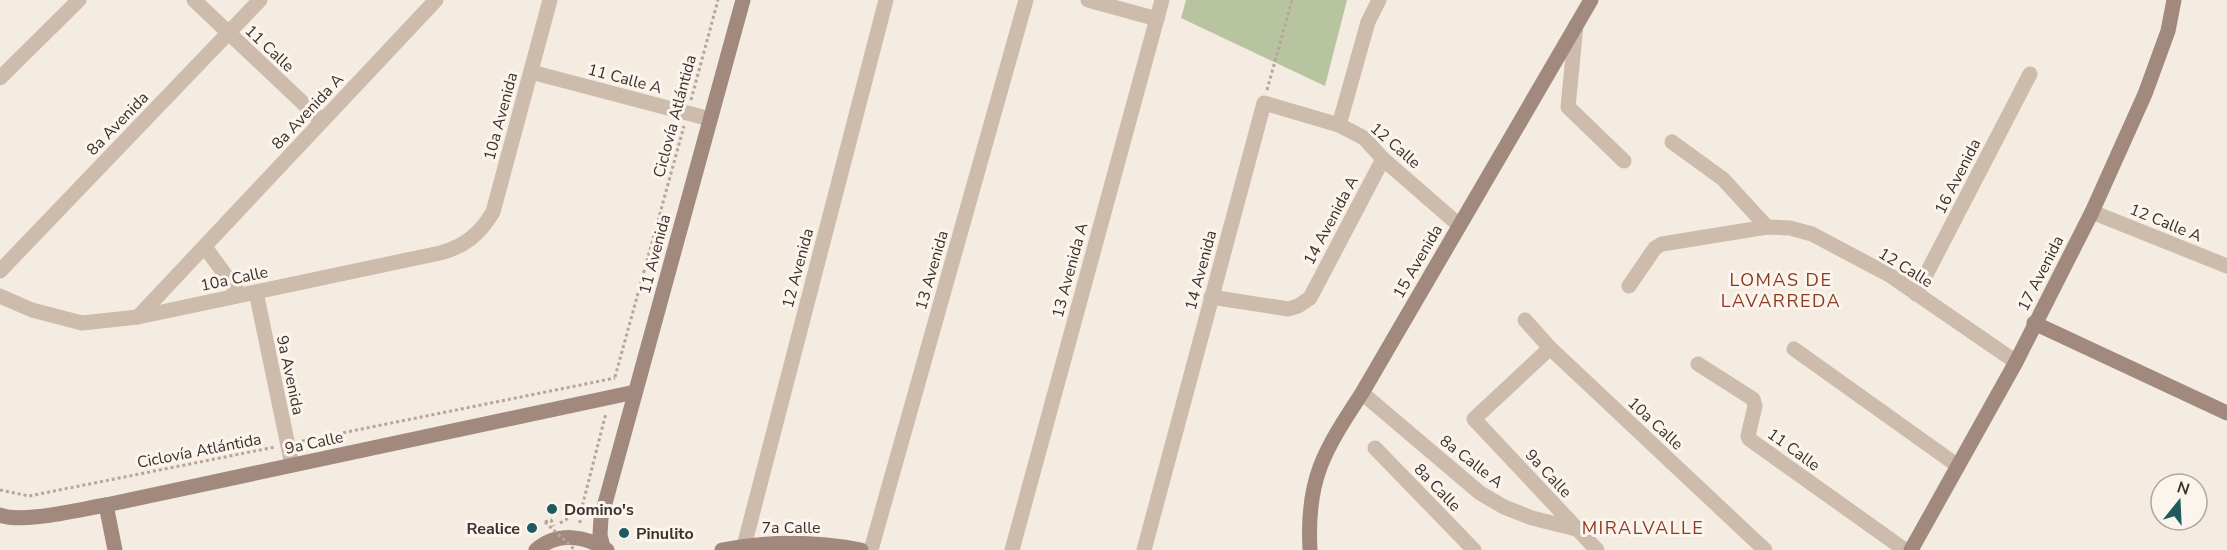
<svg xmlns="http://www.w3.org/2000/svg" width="2227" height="550" viewBox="0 0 2227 550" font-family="'Nunito Sans',sans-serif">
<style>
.green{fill:#b8c4a0}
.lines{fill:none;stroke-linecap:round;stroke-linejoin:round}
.path{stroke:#b9a596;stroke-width:3;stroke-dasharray:3 3;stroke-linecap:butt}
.street{stroke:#cdbbac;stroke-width:15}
.secondary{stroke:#a18a7d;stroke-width:15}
.path-bridge{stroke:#b9a596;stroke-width:3;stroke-dasharray:3 3;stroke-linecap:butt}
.poi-dot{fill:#1f5a5e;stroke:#fbf5ee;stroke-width:2}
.labels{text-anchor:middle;stroke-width:6;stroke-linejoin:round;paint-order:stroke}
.street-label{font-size:16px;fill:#3b302b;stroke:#fbf5ee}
.poi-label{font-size:16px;font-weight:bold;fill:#3b302b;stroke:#fbf5ee;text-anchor:start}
.neighbourhood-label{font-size:18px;letter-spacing:1.5px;fill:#8c3b22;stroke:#fbf5ee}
</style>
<rect width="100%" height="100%" fill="#f4ebe1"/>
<path class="green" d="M1186,0h161l-22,86 -144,-68z"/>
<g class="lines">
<g class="path">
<path d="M1267,90l25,-90"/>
<path d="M691,100l27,-100"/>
<path d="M615,377l69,-251"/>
<path d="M302,441l313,-63"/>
<path d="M0,490l29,6 246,-49"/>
<path d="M545,522l6,-2 3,6"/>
<path d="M560,523l21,-12"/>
<path d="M580,523l1,-12 25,-98"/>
</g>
<g class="street">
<path d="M194,0l128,121"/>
<path d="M1088,0l69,19"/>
<path d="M1576,25l-8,82 56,54"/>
<path d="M531,72l179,47"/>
<path d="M0,78l79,-78"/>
<path d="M1339,125l29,-103 11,-22"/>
<path d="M1672,142l51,37 44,48"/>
<path d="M2092,212l135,54"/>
<path d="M205,247l35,48"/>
<path d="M0,271l260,-271"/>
<path d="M1629,286l26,-38 7,-4 105,-17 23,1 22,6 79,42 125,86"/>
<path d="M256,292l36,173"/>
<path d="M1916,294l114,-220"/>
<path d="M0,296l32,14 50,13 56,-6 302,-64c24,-6 40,-19 53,-41l57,-212"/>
<path d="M1211,297l77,12 10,-3 12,-8 73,-139"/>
<path d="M138,317l298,-317"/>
<path d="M1525,320l25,28 215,202"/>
<path d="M1550,348l-76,71 123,131"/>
<path d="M1794,349l164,117"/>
<path d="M1698,364l55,35 2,7 -7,30 1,3 156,111"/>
<path d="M1362,393l118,100 24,14 28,11 44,11"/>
<path d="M1375,448l99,102"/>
<path d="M744,546l142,-546"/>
<path d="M871,550l155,-550"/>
<path d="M1012,550l150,-550"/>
<path d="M1144,550l120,-447 75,22 25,13 19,21 76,66"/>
</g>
<g class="secondary">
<path d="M2034,323l193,90"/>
<path d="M106,505l9,45"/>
<path d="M0,515c21,9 81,-6 106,-10l529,-113"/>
<path d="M603,547l-3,-12 1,-17 142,-518"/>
<path d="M536,550c22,-19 50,-14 71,0"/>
<path d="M722,550c46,-9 93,-9 139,0"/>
<path d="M1310,550c-4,-71 14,-99 52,-157l229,-393"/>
<path d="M1911,550l105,-188 76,-150 53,-118 23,-63 6,-31"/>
</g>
<path class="path-bridge" d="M545,522l30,28"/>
</g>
<g class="poi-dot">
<circle cx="552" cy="509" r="6"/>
<circle cx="532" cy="528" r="6"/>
<circle cx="624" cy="533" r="6"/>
</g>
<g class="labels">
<g class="street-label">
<text transform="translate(270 48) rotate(43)" y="6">11 Calle</text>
<text transform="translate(625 78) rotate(15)" y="6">11 Calle A</text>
<text transform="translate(307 111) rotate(-47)" y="6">8a Avenida A</text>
<text transform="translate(500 116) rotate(-75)" y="6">10a Avenida</text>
<text transform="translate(674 116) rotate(-75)" y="6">Ciclovía Atlántida</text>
<text transform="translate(117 123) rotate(-46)" y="6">8a Avenida</text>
<text transform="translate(1396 145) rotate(41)" y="6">12 Calle</text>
<text transform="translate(1957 176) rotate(-63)" y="6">16 Avenida</text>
<text transform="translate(1330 220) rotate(-62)" y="6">14 Avenida A</text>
<text transform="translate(2166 222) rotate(22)" y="6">12 Calle A</text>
<text transform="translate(654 254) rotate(-75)" y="6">11 Avenida</text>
<text transform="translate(1417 261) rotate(-60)" y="6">15 Avenida</text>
<text transform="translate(1906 267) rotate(32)" y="6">12 Calle</text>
<text transform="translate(797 268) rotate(-75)" y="6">12 Avenida</text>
<text transform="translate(931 270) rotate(-74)" y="6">13 Avenida</text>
<text transform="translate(1069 270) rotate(-75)" y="6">13 Avenida A</text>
<text transform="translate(1200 270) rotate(-75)" y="6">14 Avenida</text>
<text transform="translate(2040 273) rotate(-63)" y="6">17 Avenida</text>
<text transform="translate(234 278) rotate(-12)" y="6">10a Calle</text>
<text transform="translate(291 375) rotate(78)" y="6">9a Avenida</text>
<text transform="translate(1656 423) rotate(43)" y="6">10a Calle</text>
<text transform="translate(314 442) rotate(-12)" y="6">9a Calle</text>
<text transform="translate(1794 449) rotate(36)" y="6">11 Calle</text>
<text transform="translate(199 450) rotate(-11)" y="6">Ciclovía Atlántida</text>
<text transform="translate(1472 461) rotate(38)" y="6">8a Calle A</text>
<text transform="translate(1549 473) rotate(47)" y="6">9a Calle</text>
<text transform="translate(1438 487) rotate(46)" y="6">8a Calle</text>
<text x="791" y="533">7a Calle</text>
</g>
<g class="poi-label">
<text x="564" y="515">Domino's</text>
<text x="520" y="534" text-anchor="end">Realice</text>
<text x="636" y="539">Pinulito</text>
</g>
<g class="neighbourhood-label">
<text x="1781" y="286">LOMAS DE<tspan x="1781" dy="21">LAVARREDA</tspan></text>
<text x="1643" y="534">MIRALVALLE</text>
</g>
</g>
<g transform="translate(2179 502) rotate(18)"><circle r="28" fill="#fbf5ee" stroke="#aea6a0" stroke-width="1.5"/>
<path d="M0-4.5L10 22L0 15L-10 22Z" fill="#1f5a5e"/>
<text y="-9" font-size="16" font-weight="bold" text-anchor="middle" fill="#3b302b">N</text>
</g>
</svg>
